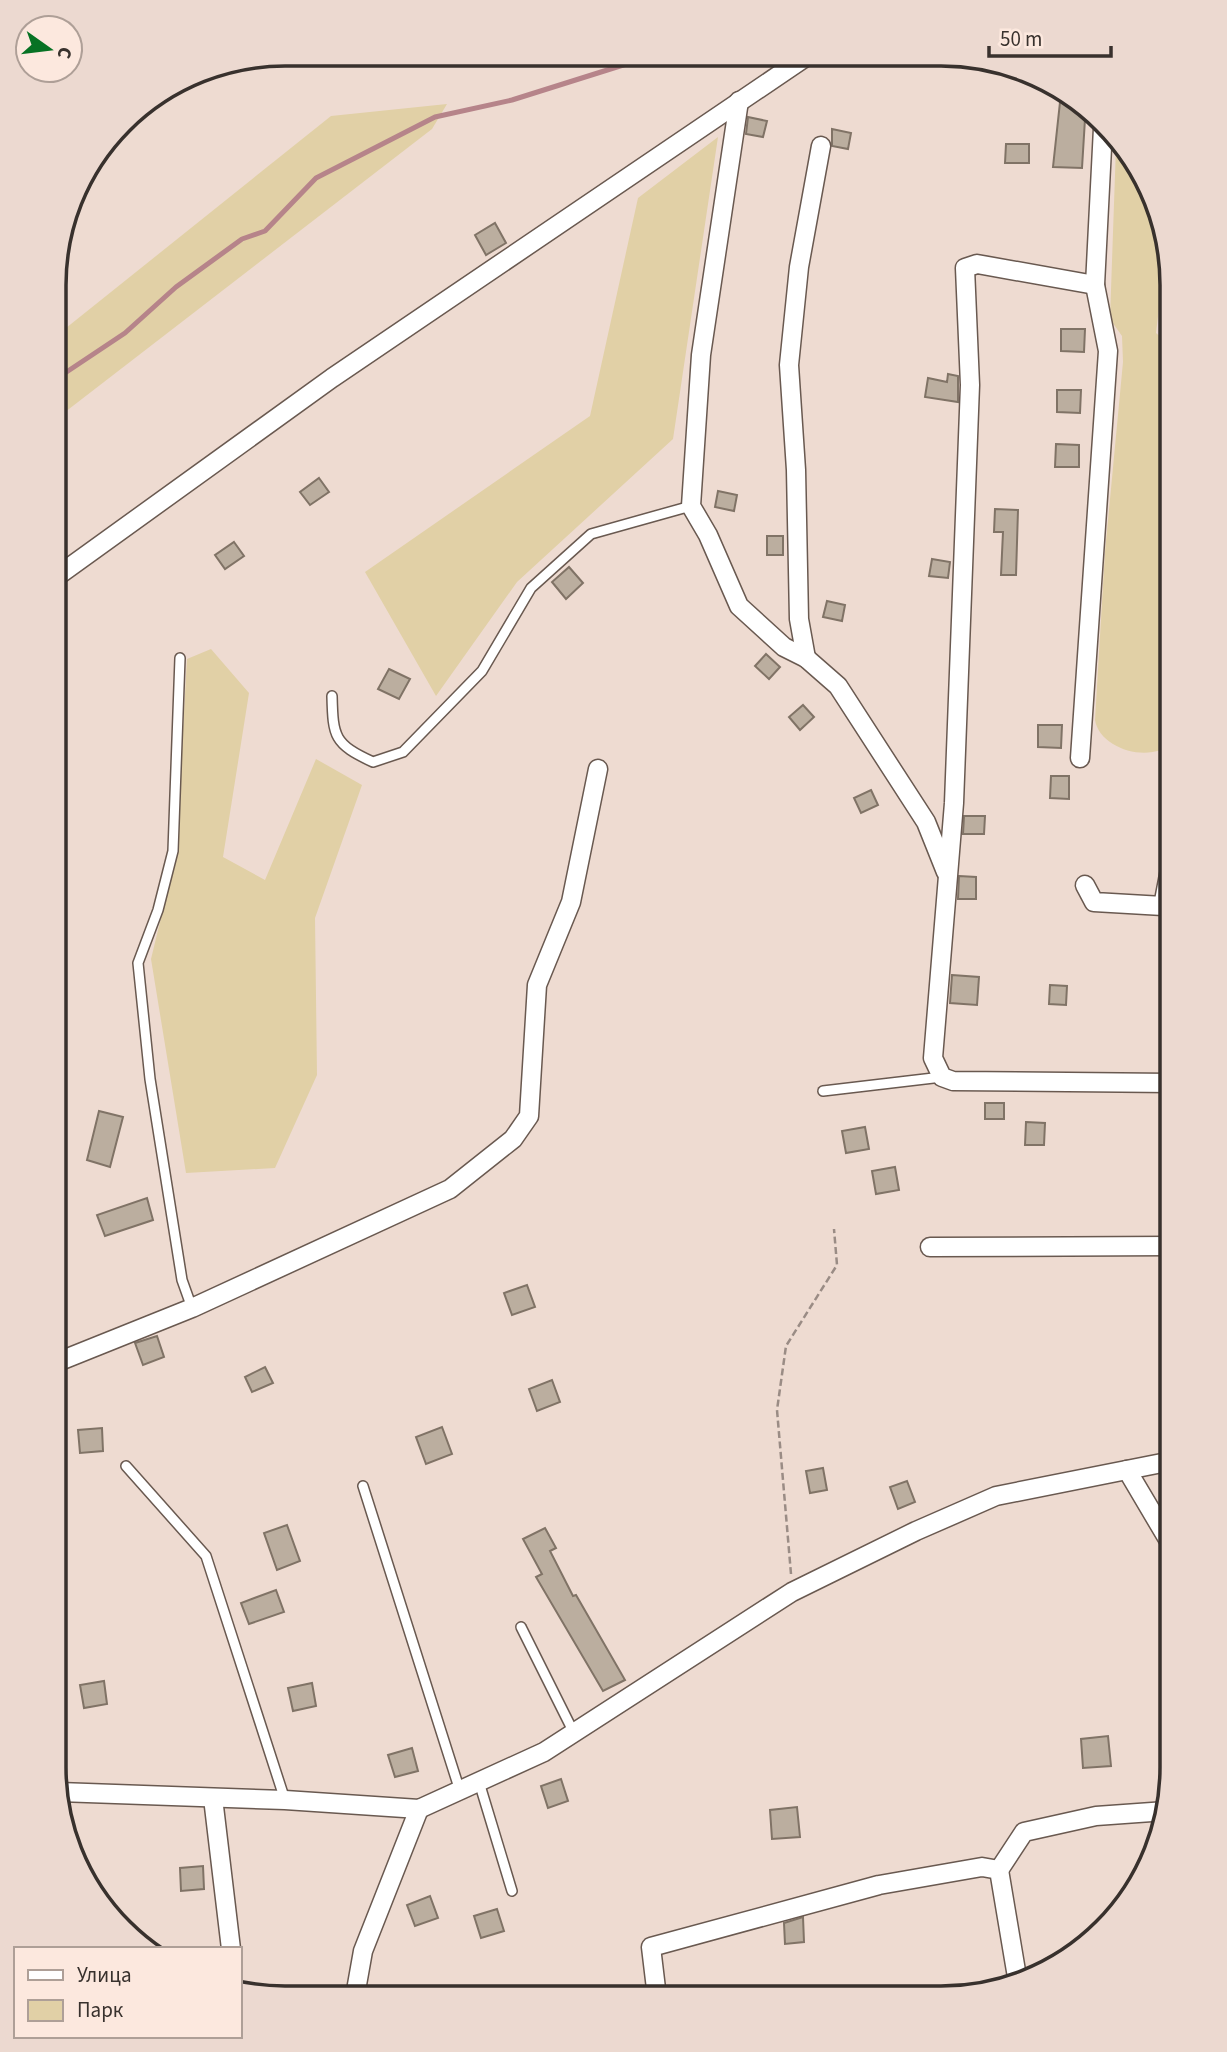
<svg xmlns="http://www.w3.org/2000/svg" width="1227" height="2052" viewBox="0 0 1227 2052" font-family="'Source Sans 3',sans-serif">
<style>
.green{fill:#e1d0a6}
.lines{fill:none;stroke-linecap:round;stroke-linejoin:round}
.stream{stroke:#b6848a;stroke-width:5}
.building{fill:#bbae9f;stroke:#807366;stroke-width:2}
.service-casing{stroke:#695950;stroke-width:12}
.minor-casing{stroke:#695950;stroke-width:21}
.path{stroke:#9a8c85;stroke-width:2.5;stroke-dasharray:7 3.5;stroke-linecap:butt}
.service{stroke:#fff;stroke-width:9}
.minor{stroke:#fff;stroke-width:18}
.rim{fill:none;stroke:#38312d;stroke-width:3.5}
</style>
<rect width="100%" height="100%" fill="#eedbd1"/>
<g class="green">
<path d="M447,104l-15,25 -376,290v-83l275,-220z"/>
<path d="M718,137l-45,302 -156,143 -81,114 -71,-124 225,-156 48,-218z"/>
<path d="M1116,146l39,51 11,53 -10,83 17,15v394c-21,22 -73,8 -78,-22l10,-168 18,-190 -1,-26 -12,-17z"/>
<path d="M211,649l38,44 -26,164 42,23 51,-121 46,26 -47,133 2,157 -42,93 -89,5 -35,-214 25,-103 11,-197z"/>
</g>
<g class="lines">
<path class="stream" d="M56,379l69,-46 51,-46 66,-48 23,-8 51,-53 119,-61 77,-17 143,-45"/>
</g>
<g class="building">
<path d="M1061,93l22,9 6,8 -1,9h-3l-3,49 -29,-1z"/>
<path d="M748,117l19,4 -4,16 -17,-3z"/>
<path d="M832,129l19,4 -3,16 -16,-3z"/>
<path d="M1006,144h23v19h-24z"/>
<path d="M495,223l11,20 -20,12 -11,-20z"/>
<path d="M1061,329h24l-1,23 -23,-1z"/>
<path d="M948,374l10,2v26l-33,-5 3,-19 19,4z"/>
<path d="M1057,390h24l-1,23 -23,-1z"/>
<path d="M1056,444l23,1v22h-24z"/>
<path d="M319,478l10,14 -19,13 -10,-13z"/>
<path d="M718,491l19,4 -3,16 -19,-4z"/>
<path d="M995,509l23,1 -2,65h-15l2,-43h-9z"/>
<rect x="767" y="536" width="16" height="19"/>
<path d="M234,542l10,14 -19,13 -10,-14z"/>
<path d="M932,559l18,3 -2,16 -19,-2z"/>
<path d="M569,567l14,16 -17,16 -14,-17z"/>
<path d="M827,601l18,4 -3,16 -19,-4z"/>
<path d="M766,654l14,13 -11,12 -14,-13z"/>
<path d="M389,669l21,10 -11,20 -21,-10z"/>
<path d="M803,705l11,12 -14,13 -11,-13z"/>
<path d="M1038,725h24l-1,23 -23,-1z"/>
<path d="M1051,776h18v23l-19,-1z"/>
<path d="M871,790l7,15 -17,8 -7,-15z"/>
<path d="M964,816h21l-1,18h-21z"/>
<path d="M959,876l17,1v22h-18z"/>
<path d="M952,975l27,2 -2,28 -27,-2z"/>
<path d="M1050,985l17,1 -1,19 -17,-1z"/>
<rect x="985" y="1103" width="19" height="16"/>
<path d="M99,1111l24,6 -13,50 -23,-7z"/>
<path d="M1026,1122l19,1 -1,22h-19z"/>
<path d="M865,1127l4,22 -23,4 -4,-22z"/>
<path d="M895,1167l4,23 -23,4 -4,-23z"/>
<path d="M147,1198l6,22 -48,16 -8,-21z"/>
<path d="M527,1285l8,22 -23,8 -8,-22z"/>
<path d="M157,1336l7,21 -21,8 -8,-22z"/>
<path d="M265,1367l8,16 -21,9 -7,-15z"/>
<path d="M552,1380l8,22 -23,9 -8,-22z"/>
<path d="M442,1427l10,27 -26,10 -10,-27z"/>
<path d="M102,1428l1,23 -23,2 -2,-23z"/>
<path d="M823,1468l4,22 -17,3 -4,-22z"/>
<path d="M907,1481l8,21 -17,7 -8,-22z"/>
<path d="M287,1525l13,36 -23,9 -13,-37z"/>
<path d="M545,1528l11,20 -6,3 23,45 3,-1 49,85 -22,11 -67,-114 6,-3 -19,-35z"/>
<path d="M276,1590l8,22 -35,12 -8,-21z"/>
<path d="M104,1681l3,23 -23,4 -4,-23z"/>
<path d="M312,1683l4,23 -23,5 -5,-23z"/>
<path d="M1108,1736l3,30 -28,2 -2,-29z"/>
<path d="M412,1748l6,23 -23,6 -7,-22z"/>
<path d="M561,1779l7,22 -20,7 -7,-22z"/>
<path d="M797,1807l3,30 -28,2 -2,-29z"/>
<path d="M203,1866l1,23 -23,2 -1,-23z"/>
<path d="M430,1896l8,22 -23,8 -8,-21z"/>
<path d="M497,1909l7,22 -23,7 -7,-22z"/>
<path d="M803,1917l1,25 -19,2 -1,-21z"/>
</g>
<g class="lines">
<g class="service-casing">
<g id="service">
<path d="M180,658l-7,193 -15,59 -20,53 12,116 32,201 10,28"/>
<path d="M332,696c1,41 2,48 41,66l30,-10 79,-81 49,-83 60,-54 100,-28"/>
<path d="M823,1091l119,-14"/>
<path d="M126,1466l80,90 79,244"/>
<path d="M363,1486l97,305"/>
<path d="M521,1627l53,106"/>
<path d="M479,1782l33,109"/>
</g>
</g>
<g class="minor-casing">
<g id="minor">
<path d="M739,101l-38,254 -10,151 17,29 31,71 45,41 22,11 32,28 88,136 20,50"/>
<path d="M1095,285l-118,-21 -12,4 5,117 -16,418 -21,255 9,19 11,4 219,2"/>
<path d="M56,577l276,-199 475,-322"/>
<path d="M806,658l-7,-39 -3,-149 -7,-105 10,-98 22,-121"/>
<path d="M1080,758l28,-407 -13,-66 8,-157"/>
<path d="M1085,885l9,17 69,4 10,4"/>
<path d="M1163,906l10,-52"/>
<path d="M930,1247l242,-1"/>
<path d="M55,1363l137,-55 258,-119 63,-50 16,-23 8,-131 34,-83 27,-133"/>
<path d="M1127,1470l45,76"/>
<path d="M59,1792l226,8 134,9 125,-57 248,-160 124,-61 80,-35 176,-35"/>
<path d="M213,1798l18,151"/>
<path d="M999,1870l25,-38 72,-16 70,-5"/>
<path d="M1018,1979l17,-3"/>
<path d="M355,1996l8,-45 56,-142"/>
<path d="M657,1997l-6,-50 228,-62 103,-18 17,3 19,113"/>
</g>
</g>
<path class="path" d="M791,1574l-14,-164 9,-64 51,-81 -3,-36"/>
<use href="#service" class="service"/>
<use href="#minor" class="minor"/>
</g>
<path d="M0 0H1227V2052H0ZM285 66H941A219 219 0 0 1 1160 285V1767A219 219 0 0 1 941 1986H285A219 219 0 0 1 66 1767V285A219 219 0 0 1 285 66Z" fill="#ecd9d0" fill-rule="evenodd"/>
<path class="rim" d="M285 66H941A219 219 0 0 1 1160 285V1767A219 219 0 0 1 941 1986H285A219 219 0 0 1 66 1767V285A219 219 0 0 1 285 66Z"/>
<rect x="14" y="1947" width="228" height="91" fill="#fce8de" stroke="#ae9f97" stroke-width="2"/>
<rect x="28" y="1970" width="35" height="10" fill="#ffffff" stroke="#ae9f97" stroke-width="2"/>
<text x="77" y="1982" font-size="21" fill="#38312d">Улица</text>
<rect x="28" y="2000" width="35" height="21" fill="#e1d0a6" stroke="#ae9f97" stroke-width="2"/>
<text x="77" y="2017" font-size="21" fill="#38312d">Парк</text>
<g transform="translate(49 49) rotate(104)"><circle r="33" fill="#fce8de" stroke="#ae9f97" stroke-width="2"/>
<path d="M0-5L12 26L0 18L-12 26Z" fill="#077224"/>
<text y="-10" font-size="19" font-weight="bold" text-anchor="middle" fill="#38312d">С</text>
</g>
<path d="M989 46v10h122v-10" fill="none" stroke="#38312d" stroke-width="3.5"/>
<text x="1000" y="46" font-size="21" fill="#38312d" stroke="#fce8de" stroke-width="5" paint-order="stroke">50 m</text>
</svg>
